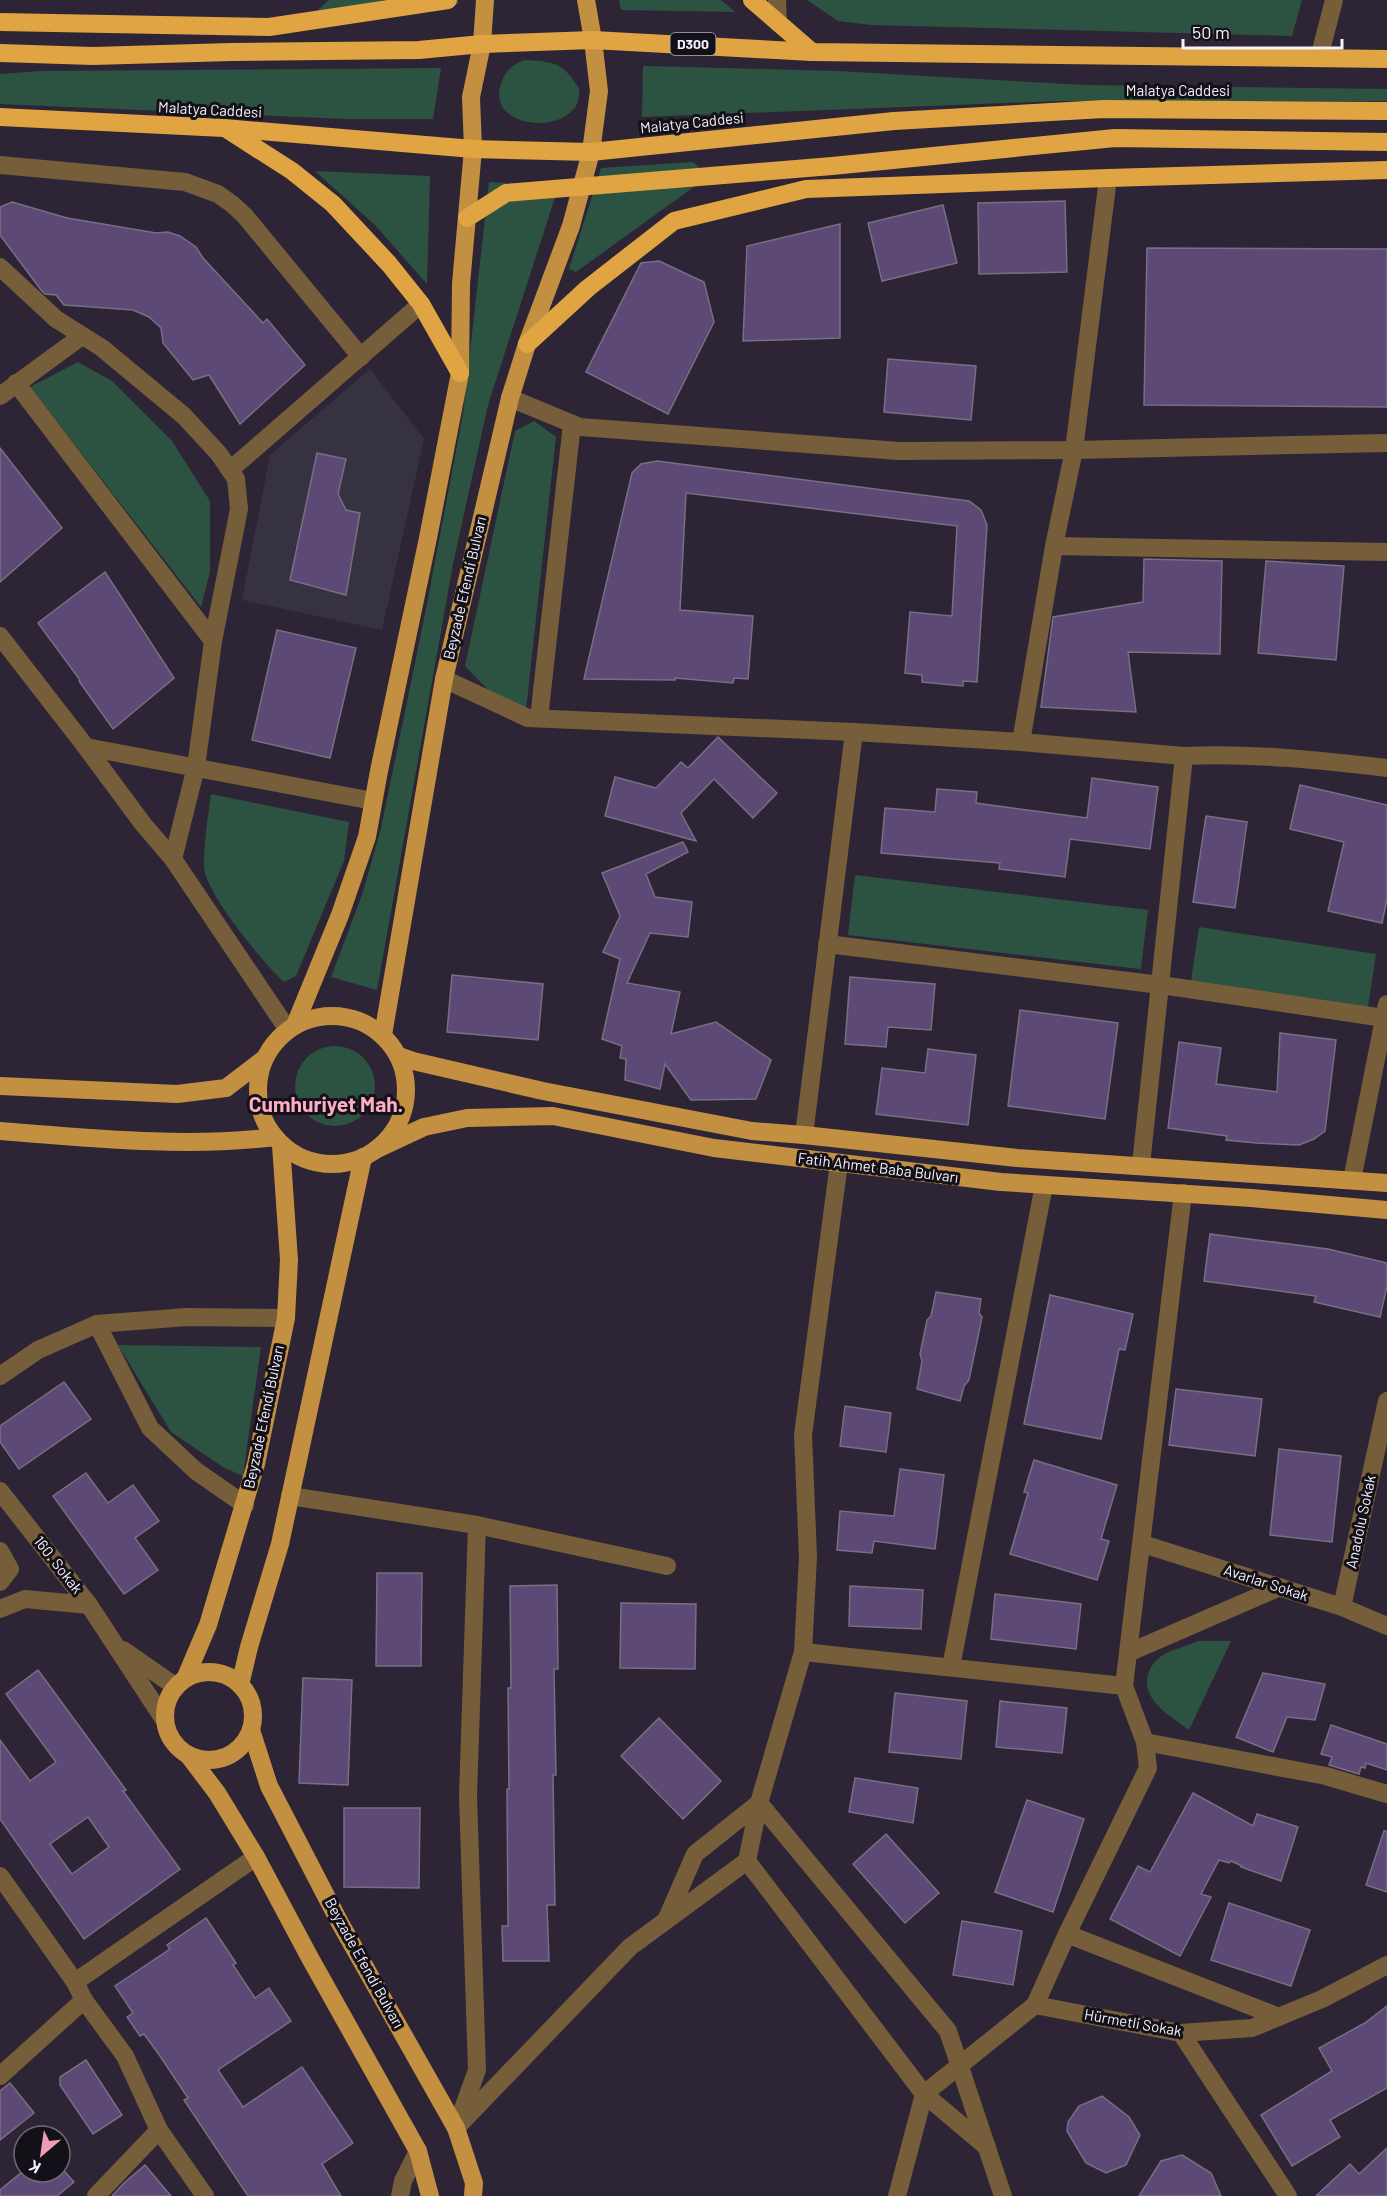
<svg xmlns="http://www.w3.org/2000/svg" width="1387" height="2196" viewBox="0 0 1387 2196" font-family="Barlow,sans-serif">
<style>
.education{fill:#363242}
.green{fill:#2c5242}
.building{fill:#5c4975;stroke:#776f83;stroke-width:1.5;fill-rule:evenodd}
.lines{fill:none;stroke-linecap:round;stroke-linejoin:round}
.minor{stroke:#765e3a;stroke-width:18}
.major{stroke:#c39042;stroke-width:18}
.highway{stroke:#e1a442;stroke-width:18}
.labels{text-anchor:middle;stroke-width:6;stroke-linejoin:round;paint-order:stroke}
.shield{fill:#131018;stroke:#b2aeb8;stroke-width:1.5}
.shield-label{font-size:14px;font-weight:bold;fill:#f6f2fd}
.street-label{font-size:15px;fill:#f6f2fd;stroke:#131018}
.district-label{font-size:21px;font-weight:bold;fill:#ffadc5;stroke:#131018}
</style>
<rect width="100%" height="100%" fill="#2d2536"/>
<path class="education" d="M370,369l54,70 -42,191 -140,-30 28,-145z"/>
<g class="green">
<path d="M329,0h129v4l-141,7z"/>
<path d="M619,0h102l14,12 -114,-2z"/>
<path d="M807,0h495l-10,36 -421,-11 -33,-4z"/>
<path d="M525,60c30,2 37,2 54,28 0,6 0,13 -3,18 -21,31 -92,18 -74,-25 5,-12 11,-17 23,-21z"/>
<path d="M643,66l195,5 246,14 303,4v12h-327l-418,16z"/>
<path d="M441,68l-8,51h-87l-346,-15v-30l41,-3z"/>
<path d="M693,162l10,9 -1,10 -126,91 -7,-3 32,-101z"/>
<path d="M315,171l115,5 -3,108 -52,-59z"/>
<path d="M489,182l70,3 -71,220 -35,159 -76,426 -46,-13 31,-82 19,-67 44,-214 38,-200z"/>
<path d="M78,362l34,19 60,60 38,60v71l-9,35 -171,-220z"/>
<path d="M534,421l22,16 -30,273 -37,-19 -24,-25 50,-235z"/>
<path d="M211,794l138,28 -5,39 -48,115 -12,6c-21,-19 -72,-82 -79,-109 -4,-12 4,-63 6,-79z"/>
<path d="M855,875l293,35 -7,59 -293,-34z"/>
<path d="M1199,927l177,27 -8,53 -177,-26z"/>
<circle cx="335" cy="1086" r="40"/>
<path d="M118,1345l143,2 -18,129 -20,-9 -52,-35z"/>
<path d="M1198,1641h33l-42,89c-17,-13 -45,-28 -42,-52 2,-10 8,-18 16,-23 10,-6 24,-9 35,-14z"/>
</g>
<g class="building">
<path d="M1065,201l2,71 -88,2 -1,-71z"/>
<path d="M12,202l55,16 89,15 12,-1 12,4 16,11 7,11 60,65 4,-4 38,46 -65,59 -31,-49 -16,5 -30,-37 -2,-15 -12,-11 -16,-7 -69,-5 -8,-10 -11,-1 -4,-4 -41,-55v-28z"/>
<path d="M943,205l14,58 -75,18 -14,-58z"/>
<path d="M840,224v114l-97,3 4,-95z"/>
<path d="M1147,248l240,1v158l-243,-2z"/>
<path d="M659,261l45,21 10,40 -46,92 -82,-42 55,-109z"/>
<path d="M888,359l88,7 -5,54 -87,-8z"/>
<path d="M0,448l62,80 -62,54z"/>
<path d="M317,453l29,6 -8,35 8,16 14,3 -14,82 -56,-15z"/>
<path d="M657,461l312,40 12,9 6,15 -10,157 -14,-1v5l-41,-4v-7l-17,-2 5,-61 42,4 5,-90 -271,-33 -6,117 73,6 -5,63 -14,-1 -1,5 -58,-5v2l-91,-1 48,-206 9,-9z"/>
<path d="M1144,559l78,2 -2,93 -92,-2 8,60 -95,-5 12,-90 90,-15z"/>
<path d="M1266,561l78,5 -8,94 -78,-7z"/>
<path d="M105,572l69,106 -61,51 -34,-48 1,-1 -42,-57z"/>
<path d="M277,630l79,18 -26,110 -78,-18z"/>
<path d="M718,737l59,56 -24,25 -39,-39 -33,34 15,28 -91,-25 10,-39 41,11 25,-26 7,6z"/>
<path d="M1092,778l66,9 -8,62 -80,-10 -5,38 -66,-8 1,-6 -119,-10 4,-45 50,4 2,-23 40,3 -1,11 111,15z"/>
<path d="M1300,785l87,20v94l-5,24 -54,-12 16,-69 -54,-13z"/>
<path d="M1206,816l41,6 -12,86 -42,-6z"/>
<path d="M683,842l5,10 -42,22 9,23 37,5 -4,35 -38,-4 -23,50 53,9 -9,42 45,-12 55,38 -15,39 -65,1 -26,-36 -5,25 -35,-9 1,-21 -6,-1 2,-12 -20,-7 18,-80 -17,-7 17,-36 -18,-43z"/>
<path d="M452,975l91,9 -5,56 -91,-8z"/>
<path d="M850,977l85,7 -4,46 -43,-3 -2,20 -41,-3z"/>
<path d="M1020,1010l98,13 -13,96 -97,-13z"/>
<path d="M1280,1033l56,7 -11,91 -11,8 -15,6 -43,-2 -30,-3 1,-4 -59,-8 11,-86 42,6 -5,36 61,8z"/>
<path d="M928,1049l48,6 -8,70 -92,-11 6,-46 43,5z"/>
<path d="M1210,1234l118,15 59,14v23l-7,31 -66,-15 2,-6 -112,-15z"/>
<path d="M936,1292l45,7 -2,14 3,4 -13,63 -5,6 -4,15 -43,-12 5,-28 -2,-7 7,-34 4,-4z"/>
<path d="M1050,1295l83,19 -8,36 -6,-1 -18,90 -77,-15z"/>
<path d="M64,1382l27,37 -72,50 -19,-27v-16z"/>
<path d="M1176,1389l86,10 -7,57 -86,-11z"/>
<path d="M845,1406l46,7 -5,39 -46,-6z"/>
<path d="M1279,1449l62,7 -9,86 -62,-7z"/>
<path d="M1034,1460l83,25 -16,54 8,2 -12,39 -87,-26 18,-61 -4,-1z"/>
<path d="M900,1469l44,6 -9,74 -61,-8 -2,12 -35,-3 3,-39 54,5z"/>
<path d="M86,1473l22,30 25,-18 26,36 -24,17 23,32 -34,24 -71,-98z"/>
<path d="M377,1573h45l-1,93h-45z"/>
<path d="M557,1585l1,84h-4l2,106h-3l2,130h-8l2,56h-46l-1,-35h6l-1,-137h2l-1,-101h3l-1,-102z"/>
<path d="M850,1586l73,4 -2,39 -72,-3z"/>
<path d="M995,1594l86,10 -5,45 -85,-10z"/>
<path d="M621,1603l75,1 -1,65 -75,-1z"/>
<path d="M38,1670l88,120 -3,1 57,78 -96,70 -84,-120v-79l30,41 26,-19 -50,-68zM88,1817l21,30 -37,27 -22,-30z"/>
<path d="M1263,1673l62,11 -10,36 -28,-3 -14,35 -37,-15z"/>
<path d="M303,1678l49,2 -4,105 -49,-2z"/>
<path d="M895,1693l72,8 -6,58 -72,-7z"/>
<path d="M1000,1701l67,7 -5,45 -66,-6z"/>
<path d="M659,1718l62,63 -38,38 -62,-63z"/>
<path d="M1331,1725l56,19v26l-21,-7 -1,5 -4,-1 -2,7 -30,-9 3,-8 -11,-3z"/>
<path d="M855,1778l63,10 -5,35 -64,-11z"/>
<path d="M1193,1793l60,33 4,-12 41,13 -17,54 -40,-14 1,-1 -11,-5 -2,2 -10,-3 -18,34 10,3 -31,59 -70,-37 28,-53 12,6z"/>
<path d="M1027,1800l57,19 -31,93 -58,-20z"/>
<path d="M344,1808h76l-1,80 -75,-1z"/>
<path d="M1384,1831h3v61l-21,-7z"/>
<path d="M886,1834l53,59 -34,30 -52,-59z"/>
<path d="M1229,1903l81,27 -19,56 -80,-26z"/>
<path d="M206,1918l30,45 -3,2 22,33 14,-10 22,33 -73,49 25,37 59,-40 51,76 -31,21 19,32h-93l-64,-96 4,-2 -28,-42 -16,-22 -4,2 -13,-19 6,-4 -18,-27 55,-37 -3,-4z"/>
<path d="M962,1921l60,10 -9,54 -60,-10z"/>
<path d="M1387,2006v82l-57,32 10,17 -48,29 -31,-51 71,-44 -13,-23 46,-25z"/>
<path d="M86,2060l36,55 -29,19 -33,-49v-8z"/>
<path d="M10,2083l24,30 -34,27v-49z"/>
<path d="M1102,2096l27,21 11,18 -14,30 -20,8 -20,-10 -19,-32 1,-9 11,-16z"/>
<path d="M1387,2148v48h-71l34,-32 9,10z"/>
<path d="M1182,2155l29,18 10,23h-82l22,-35z"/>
<path d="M145,2165l26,31h-59l12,-13z"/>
<path d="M22,2172h43l9,10 -17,14h-57v-6z"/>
</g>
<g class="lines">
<g class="minor">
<path d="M777,0l1,23"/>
<path d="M1319,58l15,-58"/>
<path d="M0,165l185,17 33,12 14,10 13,12 116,141"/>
<path d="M0,267l56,52 46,29 82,68 35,38 17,25 3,30 -26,132 -17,126 -23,92"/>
<path d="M16,383l197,258"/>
<path d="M0,396l82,-60"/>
<path d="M510,398l70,29 319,24 175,-1 34,-272"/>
<path d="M1387,443l-313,7 -20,96 333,6"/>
<path d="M230,470l191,-166"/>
<path d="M0,636l86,111 57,77 30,35 115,171"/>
<path d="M444,679l84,39 326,14 167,10 163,14c68,-3 136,4 203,12"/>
<path d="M539,718l33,-294"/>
<path d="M1021,742l33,-196"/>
<path d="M86,747l287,54"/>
<path d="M827,944l334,41 223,33"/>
<path d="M804,1135l50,-403"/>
<path d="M1141,1165l43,-409"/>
<path d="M1352,1180l35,-176"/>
<path d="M97,1324l53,104 46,43 49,34"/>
<path d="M0,1376l38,-26 59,-26 90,-7 99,1"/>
<path d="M0,1491l89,114 76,116"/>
<path d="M290,1496l187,29 190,41"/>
<path d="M1143,1544l199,63 45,19"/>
<path d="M0,1551l10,18 -10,13"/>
<path d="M1342,1607l45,-206"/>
<path d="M0,1609l25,-10 64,6"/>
<path d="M123,1650l53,37"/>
<path d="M803,1652l321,34"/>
<path d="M1128,1653l152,-66"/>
<path d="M951,1667l93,-482"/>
<path d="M1145,1742l181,34 61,18"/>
<path d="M759,1803l189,228 55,165"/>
<path d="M747,1861l177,233 63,53"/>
<path d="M0,1876l75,106 9,18 41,56 34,74 46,66"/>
<path d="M667,1918l28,-64 64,-51"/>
<path d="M1067,1934l212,83"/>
<path d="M75,1982l181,-125"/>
<path d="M1035,2005l32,-71 81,-166 -3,-26 -21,-56 59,-493"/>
<path d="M1181,2033l107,163"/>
<path d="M0,2076l84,-76"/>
<path d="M459,2120l18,-50 -9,-274 9,-271"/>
<path d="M456,2128l174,-181 117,-86 12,-58 44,-151 5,-95 -5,-122 36,-272"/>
<path d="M96,2196l63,-66"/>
<path d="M400,2196l3,-15 15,-30"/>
<path d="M897,2196l27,-102 111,-89 146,28 71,-5 70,-29 65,-34"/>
</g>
<g class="major">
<circle cx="332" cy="1090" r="74"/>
<path d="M295,1025l45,-110 27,-78 12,-66 49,-233 32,-165 1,-89 12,-135 -2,-52 11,-53 3,-44"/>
<path d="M383,1035l61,-356 66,-281 17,-54 44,-118 20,-74 8,-61 -6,-51 -7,-40"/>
<path d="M399,1056l14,5 130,30 209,40 52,4 213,23 370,25"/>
<path d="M0,1086l177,8 49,-6 38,-29"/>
<path d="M0,1131c90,7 184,17 275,6"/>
<path d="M377,1149l47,-22 43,-9 86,-2 161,32 287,34 250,16 136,12"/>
<circle cx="209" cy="1716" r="44"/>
<path d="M185,1679l23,-54 48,-161 30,-146 3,-58 -8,-115"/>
<path d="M240,1685l9,-38 31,-103 83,-387"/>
<path d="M251,1730l18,56 71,137 116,205 18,55 -1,13"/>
<path d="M189,1756l28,37 39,64 54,101 108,193 12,45"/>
</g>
<g class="highway">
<path d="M752,0l60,52"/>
<path d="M0,22l269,5 179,-27"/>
<path d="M0,53l93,3 138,-4 188,-2 63,-6 111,-4 219,12 575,7"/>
<path d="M0,117l224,11 249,21 118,3 303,-31 210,-12 283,2"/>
<path d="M228,130l64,41 41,33 56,60 32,40 39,69"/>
<path d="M467,218l39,-25 326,-27 283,-28 272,4"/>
<path d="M527,344l61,-56 86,-67 132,-32 302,-11 279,-8"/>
</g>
</g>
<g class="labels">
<rect class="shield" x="670.5" y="33" width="45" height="22" rx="4.5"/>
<g class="shield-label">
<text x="693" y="49">D300</text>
</g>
<g class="street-label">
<text x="1178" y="96">Malatya Caddesi</text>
<text transform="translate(210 110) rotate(3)" y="5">Malatya Caddesi</text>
<text transform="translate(692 123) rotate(-6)" y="5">Malatya Caddesi</text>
<text transform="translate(465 588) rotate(-77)" y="5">Beyzade Efendi Bulvarı</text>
<text transform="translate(878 1168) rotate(7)" y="5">Fatih Ahmet Baba Bulvarı</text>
<text transform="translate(264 1417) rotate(-78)" y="5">Beyzade Efendi Bulvarı</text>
<text transform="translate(1361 1522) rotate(-78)" y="5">Anadolu Sokak</text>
<text transform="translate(58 1565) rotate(52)" y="5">160. Sokak</text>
<text transform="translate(1266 1583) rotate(18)" y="5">Avarlar Sokak</text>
<text transform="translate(364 1963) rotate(61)" y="5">Beyzade Efendi Bulvarı</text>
<text transform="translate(1133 2023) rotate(10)" y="5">Hürmetli Sokak</text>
</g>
<g class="district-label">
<text x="326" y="1112">Cumhuriyet Mah.</text>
</g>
</g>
<g transform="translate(42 2154) rotate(209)"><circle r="28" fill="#131018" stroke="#6e6a74" stroke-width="1.5"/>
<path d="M0-4.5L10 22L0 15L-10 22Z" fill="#f09ab4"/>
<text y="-9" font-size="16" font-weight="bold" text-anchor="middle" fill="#f6f2fd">K</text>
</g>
<path d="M1183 39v9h159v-9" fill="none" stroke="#f6f2fd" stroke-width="3"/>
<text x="1192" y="39" font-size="18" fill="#f6f2fd" stroke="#131018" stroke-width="4.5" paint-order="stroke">50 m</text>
</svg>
